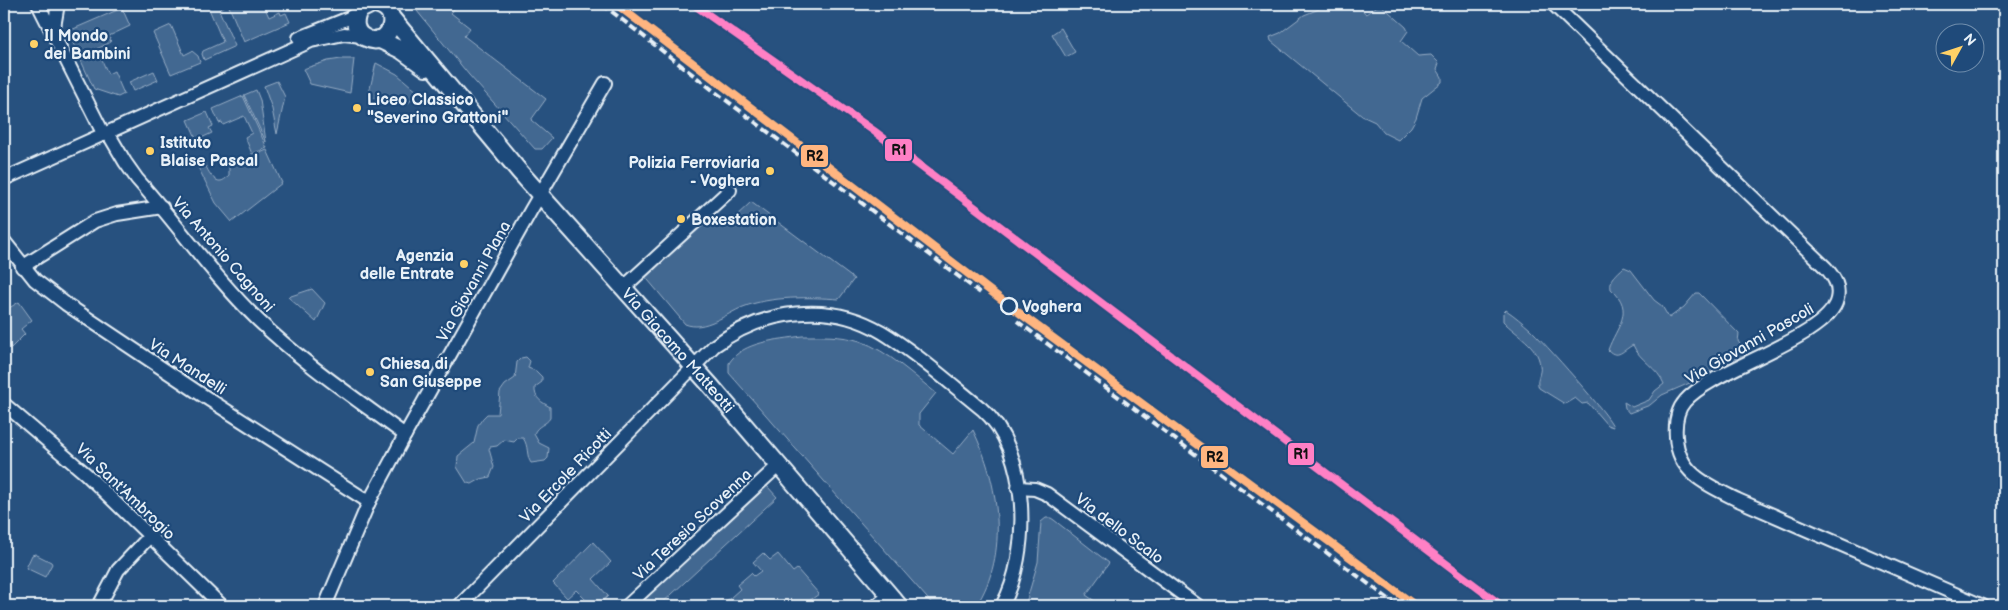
<svg xmlns="http://www.w3.org/2000/svg" width="2008" height="610" viewBox="0 0 2008 610" font-family="'Balsamiq Sans',sans-serif">
<style>
.green{fill:#436891;stroke:#96acc4}
.lines{fill:none;stroke-linecap:round;stroke-linejoin:round}
.minor-casing{stroke:#e8f1f8;stroke-width:16}
.tertiary-casing{stroke:#e8f1f8;stroke-width:20}
.minor{stroke:#1f4a7a;stroke-width:12}
.tertiary{stroke:#1f4a7a;stroke-width:16}
.rail{stroke:#e8f1f8;stroke-width:4;stroke-dasharray:8 4;stroke-linecap:butt}
.rail-1-casing{stroke:#1f4a7a;stroke-width:11}
.rail-2-casing{stroke:#1f4a7a;stroke-width:11}
.rail-1{stroke:#ff80c5;stroke-width:8}
.rail-2{stroke:#ffb580;stroke-width:8}
.poi-dot{fill:#ffd166;stroke:#1f4a7a;stroke-width:2}
.stop-dot{fill:#1f4a7a;stroke:#e8f1f8;stroke-width:2.5}
.labels{text-anchor:middle;stroke-width:4.5;stroke-linejoin:round;paint-order:stroke}
.poi-label{font-size:16px;font-weight:bold;fill:#e8f1f8;stroke:#1f4a7a;text-anchor:start}
.street-label{font-size:16px;fill:#e8f1f8;stroke:#1f4a7a}
.stop-label{font-size:16px;font-weight:bold;fill:#e8f1f8;stroke:#1f4a7a;text-anchor:start}
.line-badge{stroke:#1f4a7a;stroke-width:2}
.pale-badge-label{font-size:14px;text-anchor:middle;font-weight:bold;fill:#111}
</style>
<rect width="100%" height="100%" fill="#27517f"/>
<filter id="ink" filterUnits="userSpaceOnUse"><feTurbulence type="fractalNoise" baseFrequency=".02" numOctaves="2"/><feDisplacementMap in="SourceGraphic" scale="10" xChannelSelector="R" yChannelSelector="G"/><feConvolveMatrix kernelMatrix="1 2 1 2 8 2 1 2 1" color-interpolation-filters="sRGB"/></filter>
<g filter="url(#ink)">
<g class="green">
<path d="M207,4h20l-8,6 16,36 -31,14 -2,-6 1,-3 20,-9z"/>
<path d="M228,4h35l6,13 11,-5 1,3 5,-2 4,9 -46,20z"/>
<path d="M428,4h30l-7,9 19,15 -6,8 82,63 -15,21 21,18 -10,11h-7l-66,-74 -52,-64z"/>
<path d="M1325,4h32l9,10 14,-10 26,23 2,4 -7,10 17,15 13,-1 8,8 -2,6 5,8v5l-20,16 -6,20 -5,9 -13,13 -14,-7 -9,-11 -13,-6 -91,-75 -1,-4 10,-4 24,-18 15,-6z"/>
<path d="M122,8l8,18 -21,10 2,6 -14,7 11,25 6,-3 10,23 -6,3 -24,-8 -22,-48 -1,-11z"/>
<path d="M171,25l13,30 8,-4 6,5 2,6 -29,12 -18,-41z"/>
<path d="M1061,28l14,24 -9,5 -14,-23z"/>
<path d="M341,59h13l-4,34 -40,-9 -7,-15 25,-8z"/>
<path d="M376,63l21,11 22,19 -13,12 -38,-8z"/>
<path d="M154,71l4,9 -25,11 -4,-9z"/>
<path d="M277,81l8,16 -8,37 -5,-25 -8,-23z"/>
<path d="M256,90l4,10 6,42 -22,-47z"/>
<path d="M243,96l24,52 -15,6 -7,-17 7,-4 -8,-17 -21,9 -1,-3 -3,1 -6,-14z"/>
<path d="M207,112l6,14 -4,2 3,5 -15,7 -9,-20z"/>
<path d="M267,150l15,33 -50,39 -16,-19 -21,-42 7,-3c5,11 14,34 27,17v-9z"/>
<path d="M751,202l103,77 -15,20c-29,-2 -68,-3 -96,8 -17,7 -39,25 -58,17l-42,-50 62,-57 28,2z"/>
<path d="M1624,267l7,3 23,30 8,6 7,12 15,-11 12,-14h3l40,41 -1,7 8,13 -33,16 -14,9 -37,16 -12,10 -21,8 -4,-5 -1,-6 8,5 17,-7 6,-9 9,-7c-6,-16 -25,-24 -31,-39 -10,5 -15,15 -25,5 8,-23 28,-39 3,-61 -2,-10 6,-15 13,-22z"/>
<path d="M312,289l13,14 -9,19 -28,-25z"/>
<path d="M19,302l13,18 -11,9 4,5 -14,14 -7,-11v-26z"/>
<path d="M1506,310c8,5 17,13 24,19 11,10 83,90 83,98l-6,-2 -19,-22 -6,1 -7,-6 -10,6 -26,-16c-4,-9 3,-14 1,-23 -2,-20 -24,-30 -37,-44v-8z"/>
<path d="M802,336c19,0 39,-1 58,5 28,10 53,34 76,52l-17,21v11l34,29 20,-24c26,53 37,124 3,176h-42l-205,-233v-10c14,-22 49,-23 73,-27z"/>
<path d="M526,357l4,4 -2,7 8,3 6,6v5l-7,5c-1,12 7,15 15,20v11c-4,7 -13,7 -16,16l5,9 10,5 -1,10 -3,3 -14,2c-5,-7 -2,-17 -8,-25h-5l-4,4 -10,-2 -7,6 -7,1 -1,2 5,18 -4,10 -9,2 -9,5 -5,-1 -10,-16 1,-11 16,-13 4,-18 5,-7 4,-4h11l2,-22 5,-7 10,-7 2,-16 4,-4z"/>
<path d="M767,486l10,11 -118,109h-15l-4,-4z"/>
<path d="M1046,518h5l3,2 55,43 -23,32 16,11h-77l13,-44 3,-40z"/>
<path d="M593,542l18,20 -18,17 15,17 -11,10h-5l-16,-16 -9,8 -14,-15z"/>
<path d="M763,553l7,7 8,-6 15,18 4,-3 22,25 -17,12h-81l19,-17 -3,-4 14,-12 3,3 7,-5 -8,-9z"/>
<path d="M35,554l16,8 1,2 -7,13 -19,-9 6,-13z"/>
</g>
<g class="lines">
<g class="minor-casing">
<g id="minor">
<path d="M38,4l66,131"/>
<path d="M1553,4l273,264c8,9 14,18 11,31 -8,39 -124,69 -152,102 -9,10 -10,23 -9,36 2,37 33,49 62,63l245,106"/>
<path d="M53,33l5,-29"/>
<path d="M299,38l50,-20 9,-6"/>
<path d="M108,133l17,29 12,17c41,46 77,98 121,141 45,43 97,78 147,115"/>
<path d="M4,179l307,-138 33,-7 18,2"/>
<path d="M4,241l31,39 31,24 133,89 170,109"/>
<path d="M22,267l73,-46 22,-7 45,-7"/>
<path d="M623,288l107,-98"/>
<path d="M4,404l82,70 136,132"/>
<path d="M1018,488l17,1 12,5 151,112"/>
<path d="M99,606l19,-36 32,-34"/>
<path d="M325,606l44,-104 36,-67 126,-225 74,-127"/>
<path d="M459,606l255,-260c49,-36 114,-46 168,-14 33,20 69,52 100,77 48,41 49,145 20,197"/>
<path d="M627,606l152,-141"/>
<path d="M876,606l14,-11"/>
</g>
</g>
<g class="tertiary-casing">
<g id="tertiary">
<path d="M360,10l12,-6c33,1 19,47 -6,34 -5,-2 -9,-7 -10,-12 -2,-9 4,-14 4,-22"/>
<path id="s1" d="M391,17l128,154 192,215 188,220"/>
<path d="M378,39l23,11 25,18"/>
</g>
</g>
<use href="#minor" class="minor"/>
<use href="#tertiary" class="tertiary"/>
<g class="rail">
<path d="M602,4l112,87 269,204"/>
<path d="M616,4l394,302 406,300"/>
<path d="M1017,321l381,285"/>
</g>
<g class="rail-1-casing">
<path id="rail-1" d="M693,4l181,127 628,475"/>
</g>
<g class="rail-2-casing">
<path id="rail-2" d="M616,4l394,302 406,300"/>
</g>
<use href="#rail-1" class="rail-1"/>
<use href="#rail-2" class="rail-2"/>
</g>
</g>
<g class="poi-dot">
<circle cx="34" cy="44" r="5"/>
<circle cx="357" cy="108" r="5"/>
<circle cx="150" cy="151" r="5"/>
<circle cx="770" cy="171" r="5"/>
<circle cx="681" cy="219" r="5"/>
<circle cx="464" cy="264" r="5"/>
<circle cx="370" cy="372" r="5"/>
</g>
<circle class="stop-dot" cx="1009" cy="306" r="8"/>
<g class="labels">
<g class="poi-label">
<text x="44" y="41">Il Mondo<tspan x="44" dy="18">dei Bambini</tspan></text>
<text x="367" y="105">Liceo Classico<tspan x="367" dy="18">"Severino Grattoni"</tspan></text>
<text x="160" y="148">Istituto<tspan x="160" dy="18">Blaise Pascal</tspan></text>
<text x="760" y="168" text-anchor="end">Polizia Ferroviaria<tspan x="760" dy="18">- Voghera</tspan></text>
<text x="691" y="225">Boxestation</text>
<text x="454" y="261" text-anchor="end">Agenzia<tspan x="454" dy="18">delle Entrate</tspan></text>
<text x="380" y="369">Chiesa di<tspan x="380" dy="18">San Giuseppe</tspan></text>
</g>
<g class="street-label">
<text transform="translate(224 254) rotate(49)" y="6">Via Antonio Cagnoni</text>
<text transform="translate(473 281) rotate(-61)" y="6">Via Giovanni Plana</text>
<text transform="translate(1749 343) rotate(-30)" y="6">Via Giovanni Pascoli</text>
<text dy="6" stroke="none"><textPath href="#s1" startOffset="440">Via Giacomo Matteotti</textPath></text>
<text transform="translate(188 366) rotate(33)" y="6">Via Mandelli</text>
<text transform="translate(565 475) rotate(-46)" y="6">Via Ercole Ricotti</text>
<text transform="translate(126 491) rotate(44)" y="6">Via Sant'Ambrogio</text>
<text transform="translate(692 524) rotate(-43)" y="6">Via Teresio Scovenna</text>
<text transform="translate(1120 528) rotate(37)" y="6">Via dello Scalo</text>
</g>
<g class="stop-label">
<text x="1022" y="312">Voghera</text>
</g>
</g>
<g class="line-badge">
<rect x="884" y="138" width="29" height="24" rx="5" fill="#ff80c5"/>
<rect x="800" y="144" width="29" height="24" rx="5" fill="#ffb580"/>
<rect x="1287" y="442" width="28" height="24" rx="5" fill="#ff80c5"/>
<rect x="1200" y="445" width="29" height="24" rx="5" fill="#ffb580"/>
</g>
<g class="pale-badge-label">
<text x="899" y="155">R1</text>
<text x="815" y="161">R2</text>
<text x="1301" y="459">R1</text>
<text x="1215" y="462">R2</text>
</g>
<rect width="2008" height="610" fill="none" stroke="#1f4a7a" stroke-width="20"/>
<rect x="10" y="10" width="1988" height="590" fill="none" stroke="#e8f1f8" stroke-width="2" filter="url(#ink)"/>
<g transform="translate(1960 48) rotate(50)"><circle r="24" fill="#1f4a7a" stroke="#6f8dac"/>
<path d="M0-4L9 19L0 12L-9 19Z" fill="#ffd166"/>
<text y="-8" font-size="14" font-weight="bold" text-anchor="middle" fill="#e8f1f8">N</text>
</g>
</svg>
